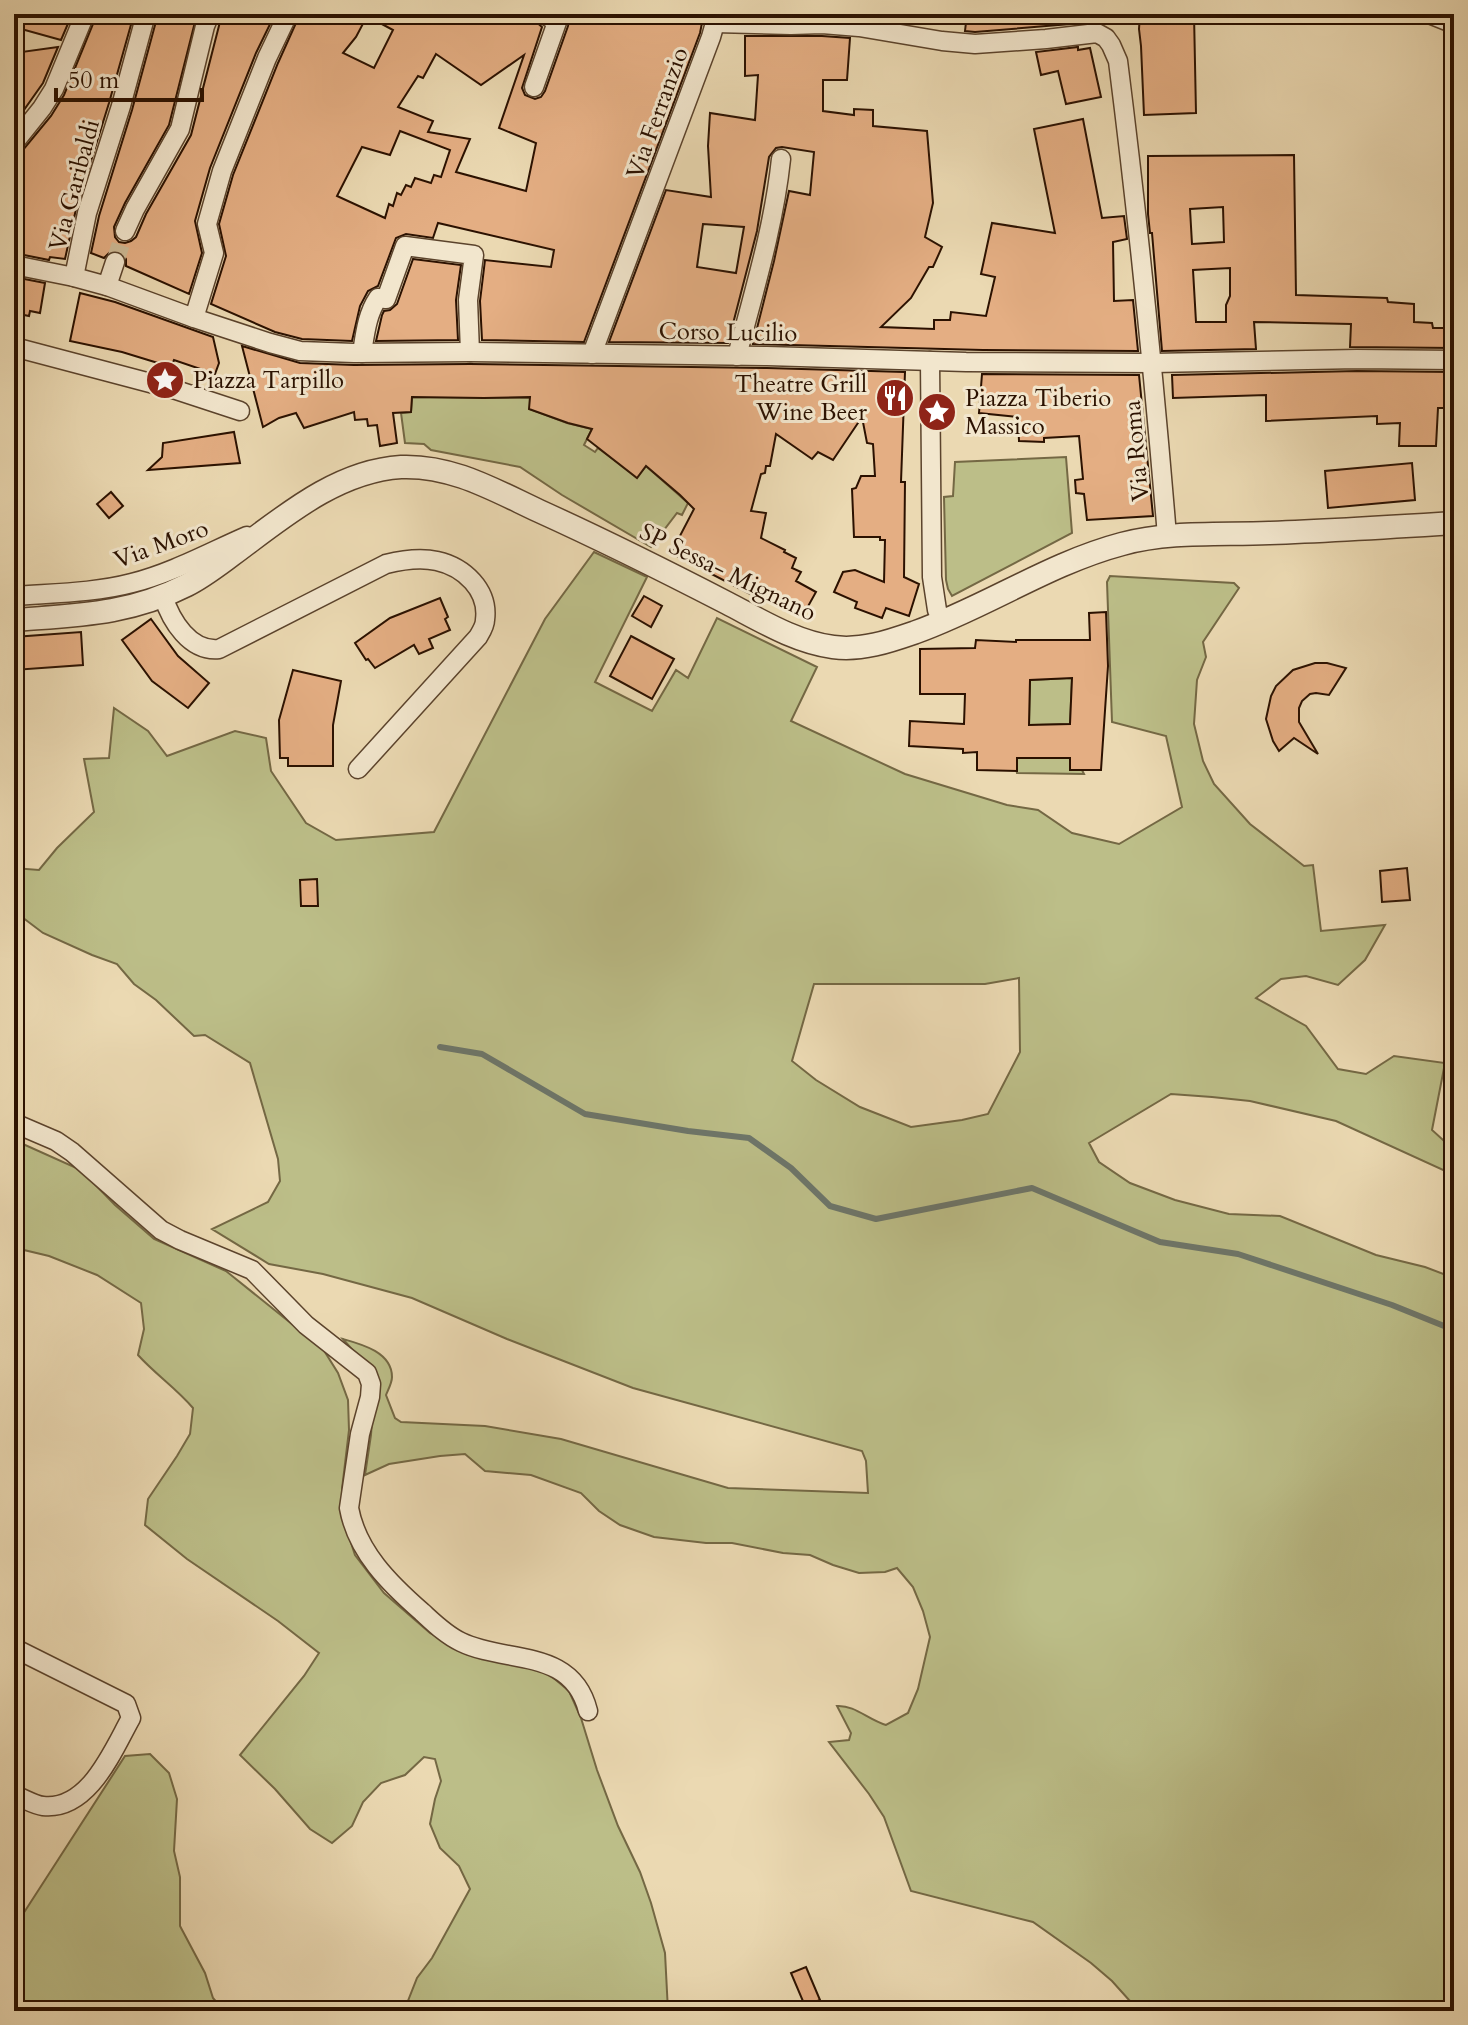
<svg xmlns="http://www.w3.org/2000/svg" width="1468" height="2025" viewBox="0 0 1468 2025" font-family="Cardo,serif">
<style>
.green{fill:#bcbe88;stroke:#746844;stroke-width:2;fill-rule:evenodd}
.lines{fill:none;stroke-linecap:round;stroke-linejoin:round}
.stream{stroke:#6d766a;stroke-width:6}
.building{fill:#e4ae83;stroke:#2b1100;stroke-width:2;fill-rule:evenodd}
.minor-tunnel{stroke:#cebb97;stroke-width:18;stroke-dasharray:18 9;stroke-linecap:butt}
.minor-casing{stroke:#5b432c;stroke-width:21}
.tertiary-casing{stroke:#5b432c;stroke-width:25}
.minor{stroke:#f2e6cd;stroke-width:18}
.tertiary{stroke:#f2e6cd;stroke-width:22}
.labels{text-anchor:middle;stroke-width:6;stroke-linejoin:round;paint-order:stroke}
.street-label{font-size:24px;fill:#2b1100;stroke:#f2e6cd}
.poi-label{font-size:24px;fill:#2b1100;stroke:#f2e6cd;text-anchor:start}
</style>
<rect width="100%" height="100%" fill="#ebd9b2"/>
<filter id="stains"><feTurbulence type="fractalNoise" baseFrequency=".0025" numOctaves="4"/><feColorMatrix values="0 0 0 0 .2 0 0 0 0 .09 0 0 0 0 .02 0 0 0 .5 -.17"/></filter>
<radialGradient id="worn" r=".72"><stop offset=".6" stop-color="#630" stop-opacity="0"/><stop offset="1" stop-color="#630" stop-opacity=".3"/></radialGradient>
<g class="green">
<path d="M412,397l118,1v11l37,14 25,6 -8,16 11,7 3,-4 39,29 9,-11 42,37 -6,12 -5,-2 -26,34 -89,-52 -42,-28 -89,-17 -7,-6 -19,-1 -4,-30 10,-1z"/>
<path d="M1066,457l6,76 -120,63 -4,-7 -2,-9 -2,-83 9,-1 2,-34z"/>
<path d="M594,552l53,25 -52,105 57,29 24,-41 12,8 29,-60 100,49 -26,54 114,53 102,31 31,5 34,23 47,11 63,-37 -16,-71 -54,-14 -5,-140 3,-6 124,7 5,5 -36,54 3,15 -9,23 -3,44 9,37 11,23 36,40 54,42 9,-1 8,66 64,-6 -20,35 -27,25 -32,-9 -25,3 -25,19 50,28 32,43 28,5 28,-18 51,7 -13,67 22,20v25l-118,-54 -86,-20 -38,-4 -41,-3 -82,49 10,19 31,21 45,17 54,14 51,2 96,39 49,12 29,11v733h-310l-15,-11 -17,-19 -21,-18 -58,-41 -122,-31 -27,-74 -15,-23 -40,-52 20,-2 2,-7 -14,-27c18,-1 30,13 49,19l22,-12 10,-24 12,-52 -7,-26 -10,-24 -16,-19 -12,4 -26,1 -26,-8 -23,-10 -27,-2 -51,-10h-26l-52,-6 -34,-12 -21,-14 -18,-18 -50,-18 -46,-4 -20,-17 -25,2 -51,8 -24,11 6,-40 4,-59 -32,-37c18,5 49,13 49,38 0,6 -4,13 -6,18l9,23 6,4 84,4 76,13 167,49 140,5 -2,-32 -4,-10 -229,-63 -126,-49 -95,-41 -89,-24 -54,-10 -57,-35 56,-27 12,-21 -2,-22 -28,-96 -45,-28 -11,1 -38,-36 -22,-16 -17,-20 -25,-9 -49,-22 -29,-22v-43l25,2 18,-22 37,-36 -10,-53 25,-1 5,-50 34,23 19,25 68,-25 31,7 5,33 35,52 30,17 98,-8 111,-213zM1019,978l1,74 -32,62 -26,6 -51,7 -51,-20 -44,-27 -24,-19 22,-77h171z"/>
<path d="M1072,678l-2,46 -41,1 1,-45z"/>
<path d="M1014,758h56v12h12l2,4 -67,-1z"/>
<path d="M14,1140l67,30 34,35 39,34 72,32 97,78 15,24 10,27 1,30 -7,59 3,35 10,31 29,38 46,40 36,21 61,12 23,9 19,16 12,27 16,52 21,56 22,46 11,31 14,50 3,58h-264l13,-33 15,-20 38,-69 -11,-23 -19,-18 -10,-24 5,-25 6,-18 -6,-22 -11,-2 -19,18 -24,8 -18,19 -11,24 -20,17 -22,-14 -35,-40 -35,-34 64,-79 15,-23 -41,-32 -91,-62 -42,-34 3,-26 29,-43 13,-22 3,-26c-17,-20 -38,-34 -55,-53l6,-26 -3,-26 -44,-28 -48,-19 -25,-6 -10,-8z"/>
<path d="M150,1754l19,19 8,26 -3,52 6,26v49l25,47 8,25 11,13h-210v-83l111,-172z"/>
</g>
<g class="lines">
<path class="stream" d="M440,1047l42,7 103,60 103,17 61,7 42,30 39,38 46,13 156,-31 128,54 78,12 154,51 62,25"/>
</g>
<g class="building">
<path d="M14,14h43l13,5 -9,21 -47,-13z"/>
<path d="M97,14h37l-25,89 -33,106 -11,50 -15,-2 -1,3 -35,-7v-98l9,-5 28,-34 13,-21z"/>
<path d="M158,14h39l-28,111 -44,78 -11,24 1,10 4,5 6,1 6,-2 5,-4 10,-23 45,-79 31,-121h53l-19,39 -46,115 -15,53 7,32 -13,41 -63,-28v-7l-6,-8 -8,-1 -8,8 -13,-5 8,-37 33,-106z"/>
<path d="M300,14h232l2,6 8,7 -20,61 3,7 10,4 6,-2 4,-6 23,-65 1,-6 -3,-6h135l1,9 -2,10 -116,309 -102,-2 -2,-39 5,-41 66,7 3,-17 -116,-27 -5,15 -27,-4 -10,4 -18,48 -10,5 -8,15 -8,35 -50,-2 -27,-7 -64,-28 15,-48 -7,-32 14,-49 45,-112zM367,16l26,14 -19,38 -31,-15 13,-16zM436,54l45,31 43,-30 -25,73 37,15 -10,48 -70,-19 14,-33 -42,-7 5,-11 -35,-14 20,-31 5,2zM400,131l50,19 -9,27 -7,-2 -3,8 -16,-5 -4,9 -5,-2 -5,10 -4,-2 -4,13 -4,-2 -4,14 -48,-22 25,-49 28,8z"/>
<path d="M967,14h117l-2,9 -107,9 -10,-1z"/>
<path d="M1140,14h54l2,99 -52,2 -3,-69 -2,-17z"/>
<path d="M745,36h77l28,2 -3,42h-24v31l31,4v-6l19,1v16l54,5 6,72 -8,34 17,10 -9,20h-4l-18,31 -30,29 53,2v-9h16l1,-8 35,4 9,-39 -14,-3 11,-51 63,10 -21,-104 49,-10 19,99 22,-2 3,23 -14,3 1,59 19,-1 5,51 -155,-1 -230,-6 21,-83 15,-70 21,4 4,-43 -32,-5 -6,1 -7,9 -12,74 -29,112 -119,-1 57,-152 45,7 -3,-51 2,-33 45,7 3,-45 -13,1zM703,224l41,3 -8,46 -39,-6z"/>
<path d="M58,47l-15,36 -29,41v-71z"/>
<path d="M1078,47v3l12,-2 11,49 -35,7 -8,-33 -17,4 -5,-23z"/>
<path d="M1294,155l2,140 91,3 1,4 26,2v18l18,1 1,5h21v20l-104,-1 1,-23 -97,-2 2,27 -94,2 -10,-118h-2l-2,-19v-58zM1223,207l1,35 -32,2 -2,-35zM1230,268v28l-4,9v17h-30l-3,-52z"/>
<path d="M413,259l48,6 -5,35 2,40 -82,1 6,-26 2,-4 6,-1 7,-6z"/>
<path d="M14,277l31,6 -5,30 -10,-2 -1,5 -15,-3z"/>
<path d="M80,293l35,9 98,35 6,26 -4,11 -41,-14 -3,7 -49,-15 -52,-11z"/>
<path d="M242,346l58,17 54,2 116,-1 297,4 138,4 -4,110h4l-1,95 15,7 -10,32 -23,-8 -4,10 -27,-10 2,-6 -23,-10 9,-20 12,-2 29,12 1,-42h-5v-3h-26l-2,-48 4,-1 5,-12h14l-2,-32 -6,-1 -5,-26 -29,43 -15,-8 -6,7 -36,-25 -6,32h-4l-1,7 -4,1 -10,37 15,2 -5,25 24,12 -1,2 12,6 -4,10 9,4 -5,9 20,11 -10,18 -19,-10 -2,3 -32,-15 -3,6 -79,-41 23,-44 -14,-14 -34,-29 -9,12 -50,-39 5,-10 -24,-6 -39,-14 1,-12 -46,1 -72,-1 -1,15 -18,1 4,30 -17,3 -3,-21 -9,1 -1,-7 -12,1 -1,-8 -50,16 -8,-15 -17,5 -16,9z"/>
<path d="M1357,371l97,1v36h-16l-2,38h-37l1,-23 -23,1v-8l-111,5v-26l-93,3 -1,-23z"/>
<path d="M982,374l157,1 14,141 -66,4 -3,-26 -8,-1 -1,-13 8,-1 -4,-43 -35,2v4l-25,-1 -1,-24 -39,-4z"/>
<path d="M234,432l6,31 -92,7 14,-13 1,-14z"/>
<path d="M1412,463l3,37 -87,8 -3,-37z"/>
<path d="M111,492l12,14 -14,12 -12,-14z"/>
<path d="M644,596l18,10 -11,21 -19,-11z"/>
<path d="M440,598l8,19 -3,2 5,11 -21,9 4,9 -14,6 -5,-9 -39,23 -7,-9 -2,1 -11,-17 35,-25z"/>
<path d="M1106,612l2,54 -7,104h-31v-12h-53v13l-40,-1v-18l-14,1v-4l-54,-3 1,-25 54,3 1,-30h-45v-45l55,-1 1,-8 40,2v-2h74l-1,-27zM1072,678l-2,46 -41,1 1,-45z"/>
<path d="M151,619l27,37 31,27 -21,25 -36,-27 -30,-41z"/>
<path d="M81,632l2,33 -69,5v-33z"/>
<path d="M631,636l43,23 -22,40 -42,-23z"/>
<path d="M1315,663h12l19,5 -17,27 -13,-2 -6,1 -8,7 -3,7v14l19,32 -24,-16 -15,13 -6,-10 -7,-22 5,-23 5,-10 17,-16z"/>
<path d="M293,670l48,11 -8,44v41h-45v-8h-8l-1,-38z"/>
<path d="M1407,868l3,32 -28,2 -2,-31z"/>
<path d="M317,879l1,27h-17l-1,-26z"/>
<path d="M806,1967l14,33 -15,6 -14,-33z"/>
</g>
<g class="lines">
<path class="minor-tunnel" d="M115,262l10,-31"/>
<g class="minor-casing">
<g id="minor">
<path d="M1429,14l25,10"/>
<path d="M715,23l76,2 31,-1 37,3 83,14 33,3 71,-5 51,-6 9,5 5,7 7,16c20,158 36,316 49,475"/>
<path d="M534,87l23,-65 -13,-8"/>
<path d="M14,143l28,-35 12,-19 31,-75"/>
<path d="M125,231l10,-22 45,-80 25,-103 5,-12"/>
<path d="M14,265l60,12 33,9 87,32 76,25 30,8 54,2 116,-1 297,4 199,6 187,1 204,-4 97,1"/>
<path d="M74,277l13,-64 34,-107 25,-92"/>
<path d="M107,286l8,-24"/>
<path d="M194,318l20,-65 -7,-29 15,-53 45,-113 21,-44"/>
<path d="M14,347l159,42 67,22"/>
<path d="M362,353c3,-19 5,-39 16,-55l8,1 19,-53 69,9 -6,45 2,52"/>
<path d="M592,354l119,-317 4,-14 -2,-6 1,-3"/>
<path d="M737,356c17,-65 37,-130 44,-197"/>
<path d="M930,361l2,216 5,33 6,12"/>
<path d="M14,596c39,-3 80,-3 118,-13 40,-10 78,-31 115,-47"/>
<path d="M163,596c8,25 27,56 56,53l167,-85c16,-4 34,-7 51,-3 27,6 52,29 48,59 0,6 -4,12 -7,17l-120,132"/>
<path d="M14,1123l42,18 16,11 89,78 19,10 72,30 54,55 61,48 4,11 -1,13 -10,37 -11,74c8,44 41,76 73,104 12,11 24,23 39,30 45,22 111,5 127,69"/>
<path d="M14,1648l112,56 5,14c-18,32 -42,93 -88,88 -9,-1 -20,-8 -29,-11"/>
</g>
</g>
<g class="tertiary-casing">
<path id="tertiary" d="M14,620c64,-5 114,-5 173,-35 16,-8 30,-19 45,-30 50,-37 104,-84 169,-88 51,-2 93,23 138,44 64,29 126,60 188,92 33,17 68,39 106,44 29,4 57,-6 83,-15 70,-25 134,-69 206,-88 47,-13 98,-9 147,-11 61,-2 123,-6 185,-10"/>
</g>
<use href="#minor" class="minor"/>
<use href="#tertiary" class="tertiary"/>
</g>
<defs>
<g id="sight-disc" transform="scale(2)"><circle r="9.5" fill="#8f2418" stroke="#f2e6cd"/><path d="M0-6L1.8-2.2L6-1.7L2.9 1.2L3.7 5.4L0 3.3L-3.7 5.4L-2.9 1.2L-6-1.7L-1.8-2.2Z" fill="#fff"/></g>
<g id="restaurant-disc" transform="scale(2)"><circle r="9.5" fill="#8f2418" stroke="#f2e6cd"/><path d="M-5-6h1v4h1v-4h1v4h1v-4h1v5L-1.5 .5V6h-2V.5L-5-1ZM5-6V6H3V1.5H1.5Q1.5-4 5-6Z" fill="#fff"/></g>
</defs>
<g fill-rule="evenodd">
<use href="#sight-disc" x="165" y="380"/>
<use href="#restaurant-disc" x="895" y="398"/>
<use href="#sight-disc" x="937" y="412"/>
</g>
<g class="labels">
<g class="street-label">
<text transform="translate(657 113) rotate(-70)" y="8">Via Ferranzio</text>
<text transform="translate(74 185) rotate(-75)" y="8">Via Garibaldi</text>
<text transform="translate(728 332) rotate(1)" y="8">Corso Lucilio</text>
<text transform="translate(1136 451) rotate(-95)" y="8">Via Roma</text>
<text transform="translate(161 544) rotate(-20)" y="8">Via Moro</text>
<text transform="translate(728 572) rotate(26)" y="8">SP Sessa- Mignano</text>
</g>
<g class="poi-label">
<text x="193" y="388">Piazza Tarpillo</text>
<text x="867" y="392" text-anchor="end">Theatre Grill<tspan x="867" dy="28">Wine Beer</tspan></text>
<text x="965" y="406">Piazza Tiberio<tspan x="965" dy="28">Massico</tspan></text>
</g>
</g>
<rect width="1468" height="2025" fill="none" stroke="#ebd9b2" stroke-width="48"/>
<rect x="16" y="16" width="1436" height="1993" fill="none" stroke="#2b1100" stroke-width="4"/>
<rect x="24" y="24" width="1420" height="1977" fill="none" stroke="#2b1100" stroke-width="2"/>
<path d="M56 88v12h146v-12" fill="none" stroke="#2b1100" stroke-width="4"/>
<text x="68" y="88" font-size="24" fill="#2b1100" stroke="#f2e6cd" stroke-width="6" paint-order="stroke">50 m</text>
<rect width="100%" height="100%" filter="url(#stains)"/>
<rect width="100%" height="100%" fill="url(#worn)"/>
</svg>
